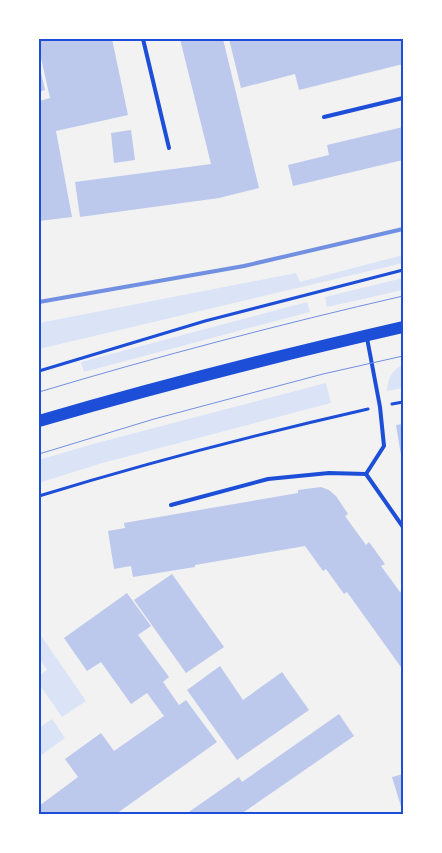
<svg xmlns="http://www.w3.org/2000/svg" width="442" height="853" viewBox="0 0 442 853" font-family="'Source Sans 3',sans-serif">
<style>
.green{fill:#dbe4f7}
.building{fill:#bdc9ec}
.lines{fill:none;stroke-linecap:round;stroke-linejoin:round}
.path{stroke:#1d4ed8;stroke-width:3}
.service{stroke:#1d4ed8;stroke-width:4}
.primary{stroke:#1d4ed8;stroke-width:12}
.tram{stroke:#7290e2;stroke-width:1}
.rail{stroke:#7290e2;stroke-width:4}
.neatline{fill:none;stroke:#1d4ed8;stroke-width:2}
</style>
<rect width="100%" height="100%" fill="#f2f2f2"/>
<g class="green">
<path d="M403,255v8l-364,86v-26l257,-50 4,9z"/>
<path d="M403,278v12l-76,17 -2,-10z"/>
<path d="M307,302l3,10 -226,60 -3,-10z"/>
<path d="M403,365v23l-16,3c1,-12 4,-21 16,-26z"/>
<path d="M326,383l5,20 -232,61 -60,19v-23l54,-16z"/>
<path d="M39,633l47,68 -24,16 -23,-33v-8l8,-6 -8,-12z"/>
<path d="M52,719l13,19 -26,19v-29z"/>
</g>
<g class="building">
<path d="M39,39h73l16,76 -72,16 16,86 -33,4v-120l11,-3 -11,-49z"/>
<path d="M180,39h43l36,149 -40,10 -139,19 -5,-35 136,-18z"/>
<path d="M229,39h174v25l-104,26 -4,-16 -54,14z"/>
<path d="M39,64l6,26 -6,2z"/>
<path d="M403,127v33l-110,26 -5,-21 41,-10 -2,-10z"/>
<path d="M131,130l4,30 -21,3 -3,-30z"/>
<path d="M403,424v37h-1l-6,-36z"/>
<path d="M321,487l8,3 7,6 12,18 -3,2 21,29 3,-3 16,22 -4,2 19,26 3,-2v80l-56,-78 -3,2 -18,-25 -3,2 -18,-25 -110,19v2l-62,10 -2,-11 -17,3 -6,-38 17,-3 -1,-5 174,-30v-3z"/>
<path d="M172,574l52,73 -38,26 -52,-73z"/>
<path d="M127,593l24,33 -13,9 31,42 -6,5 16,23 7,-5 31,42 -101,72h-77v-8l39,-29 -13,-18 36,-26 13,18 50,-35 -17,-23 -16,11 -30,-42 -14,9 -23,-33z"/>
<path d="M220,666l23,34 39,-28 27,38 -72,50 -50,-70z"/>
<path d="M339,714l15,22 -113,78h-55l53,-37 3,5z"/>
<path d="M403,774v39l-11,-36z"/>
</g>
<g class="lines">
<g class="path">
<path d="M39,371l166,-50 198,-51"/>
<path d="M392,404l11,-2"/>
<path d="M39,496c108,-33 219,-62 329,-87"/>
</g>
<g class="service">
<path d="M143,39l26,109"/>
<path d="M324,117l79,-19"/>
<path d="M367,338l13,69 4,39 -18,28 37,53"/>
<path d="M171,505l97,-26 61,-6 37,1"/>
</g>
<path class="primary" d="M39,421c120,-35 242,-66 364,-94"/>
<g class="tram">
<path d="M39,392c120,-36 242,-68 364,-96"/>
<path d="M39,454l115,-35 169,-45 80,-18"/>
</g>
<path class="rail" d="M39,302l205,-36 159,-37"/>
</g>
<rect width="442" height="853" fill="none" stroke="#ffffff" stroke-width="80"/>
<rect x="40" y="40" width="362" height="773" class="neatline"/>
</svg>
